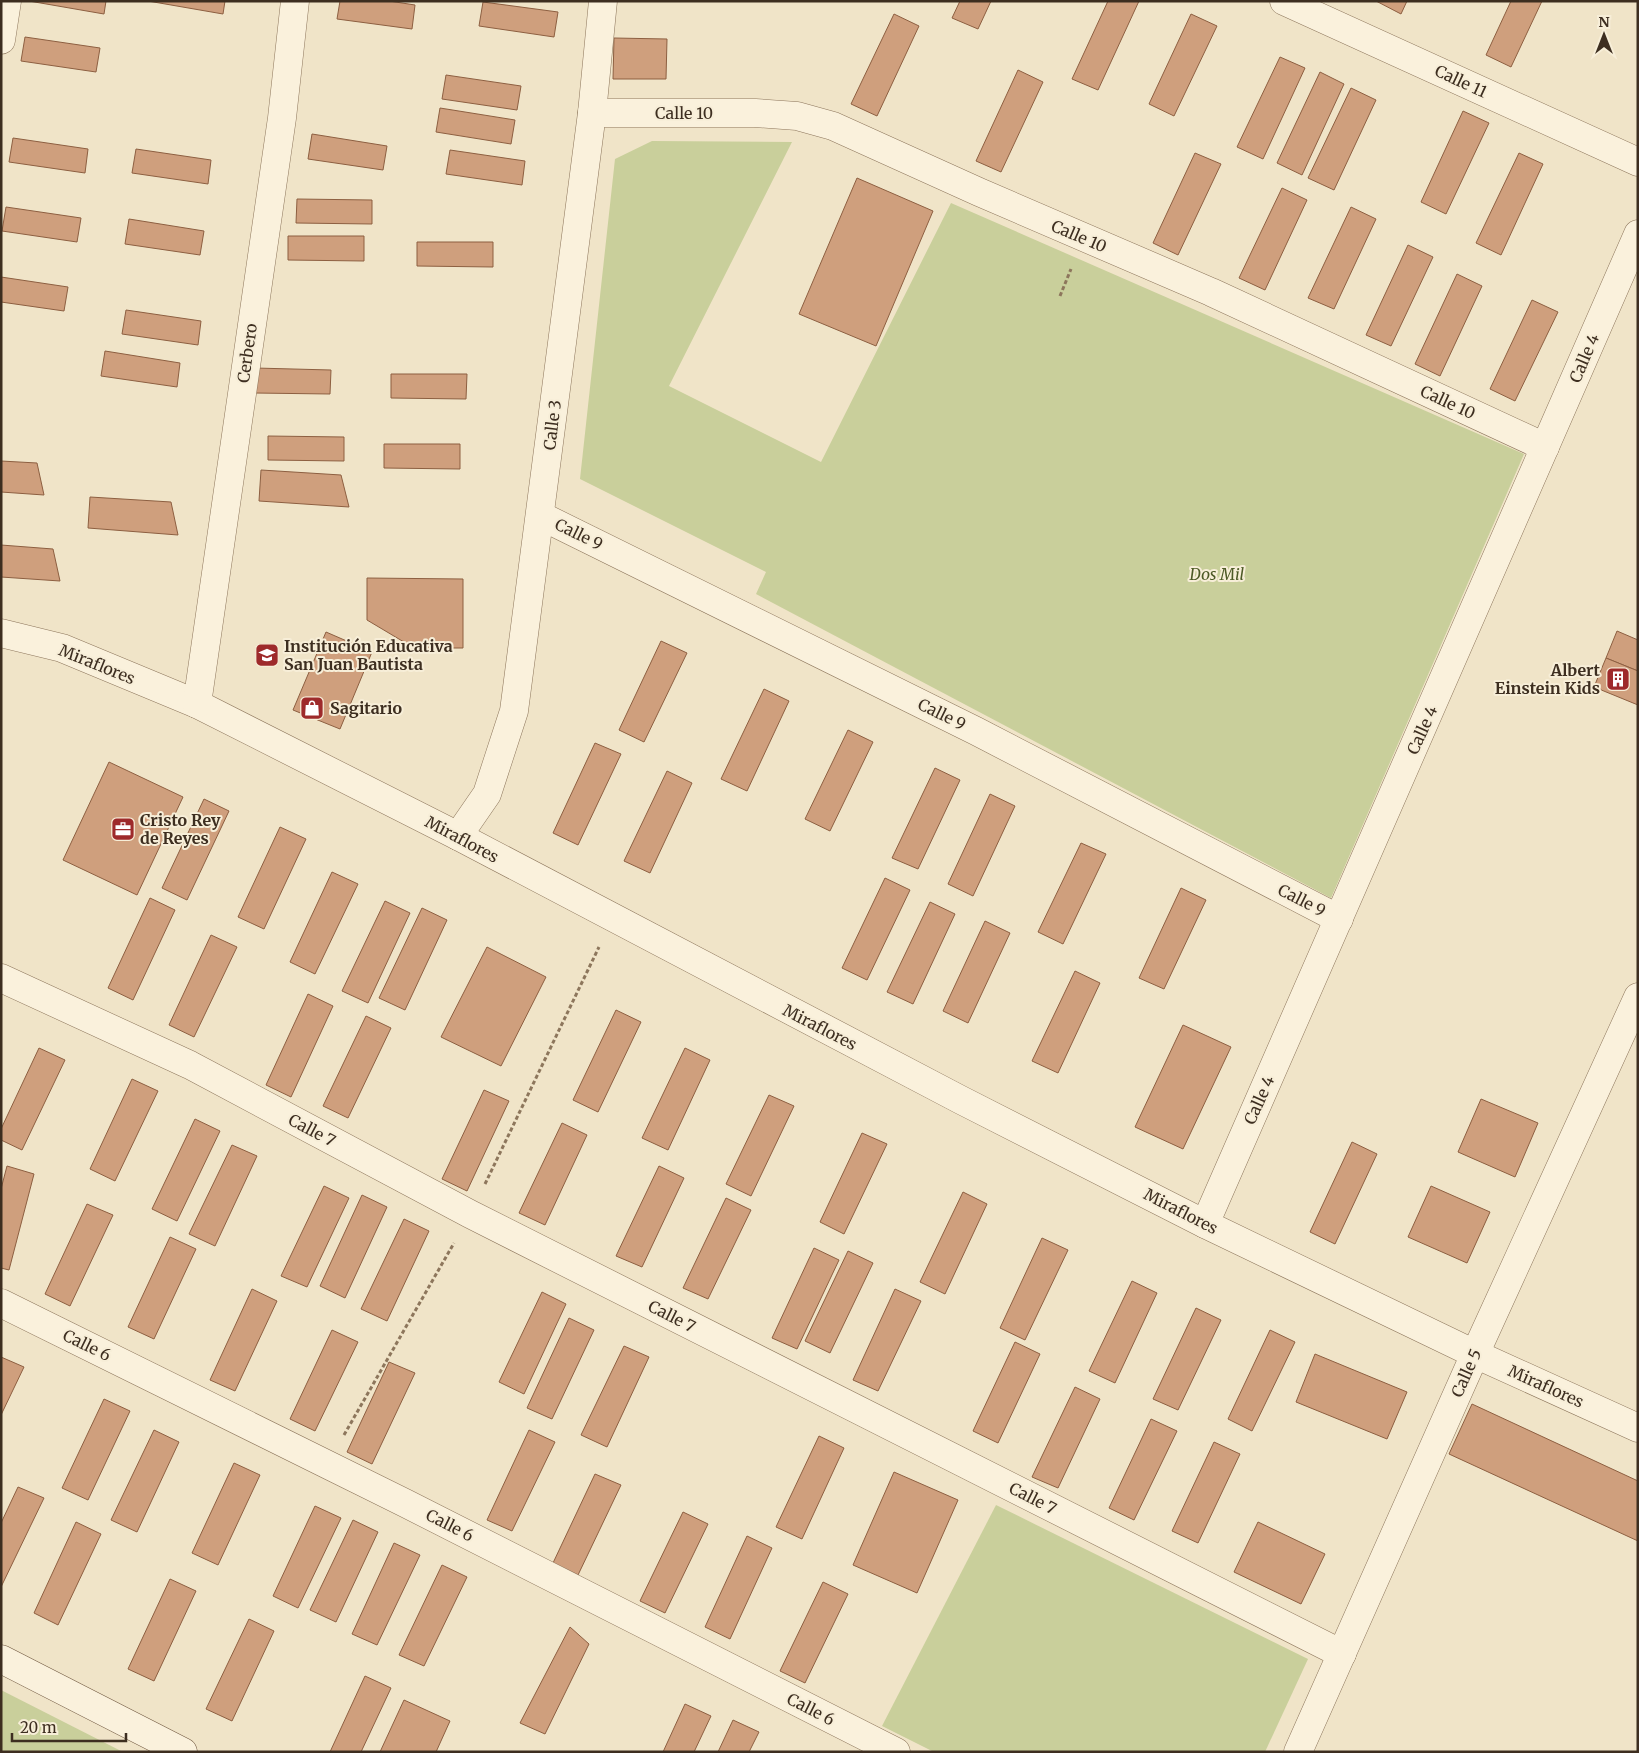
<svg xmlns="http://www.w3.org/2000/svg" width="1639" height="1753" viewBox="0 0 1639 1753" font-family="Merriweather,serif">
<style>
.green{fill:#c9cf9b}
.building{fill:#cf9f7d;stroke:#8d5f41}
.lines{fill:none;stroke-linecap:round;stroke-linejoin:round}
.street-casing{stroke:#8d765c;stroke-width:29}
.secondary-casing{stroke:#6f573f;stroke-width:29}
.path{stroke:#8d765c;stroke-width:3;stroke-dasharray:4 2.5;stroke-linecap:butt}
.street{stroke:#faf1dc;stroke-width:28}
.secondary{stroke:#faf1dc;stroke-width:28}
.labels{text-anchor:middle;stroke-width:4;stroke-linejoin:round;paint-order:stroke}
.street-label{font-size:16px;fill:#3d2e20;stroke:#f7eed8}
.park-label{font-size:16px;font-style:italic;fill:#4d5a26;stroke:#f7eed8}
.poi-label{font-size:16px;font-weight:bold;fill:#3d2e20;stroke:#f7eed8;text-anchor:start}
</style>
<rect width="100%" height="100%" fill="#f0e4c8"/>
<g class="green">
<path d="M652,141l140,1 -123,244 152,76 130,-259 573,251 -193,444 -575,-304 10,-22 -186,-93 35,-320z"/>
<path d="M996,1505l312,154 -43,93h-331l-52,-26z"/>
<path d="M1,1690l122,62h-122z"/>
</g>
<g class="building">
<path d="M29,1h77l-2,13z"/>
<path d="M148,1h77l-2,13z"/>
<path d="M340,1h49l26,4 -3,24 -75,-10z"/>
<path d="M960,1h31l-13,28 -26,-11z"/>
<path d="M1108,1h31l-41,89 -26,-11z"/>
<path d="M1376,1h31l-6,13z"/>
<path d="M1511,1h31l-31,66 -25,-12z"/>
<path d="M483,2l75,10 -4,25 -75,-11z"/>
<path d="M894,14l25,12 -42,90 -26,-12z"/>
<path d="M1191,14l26,12 -43,90 -25,-12z"/>
<path d="M25,37l75,11 -4,24 -75,-11z"/>
<path d="M614,38l53,1 -1,40h-53z"/>
<path d="M1280,57l25,11 -42,91 -26,-12z"/>
<path d="M1018,70l25,12 -42,90 -25,-11z"/>
<path d="M1320,72l24,12 -42,91 -25,-12z"/>
<path d="M446,75l75,11 -4,24 -75,-11z"/>
<path d="M1351,88l25,12 -42,90 -26,-12z"/>
<path d="M440,108l75,12 -4,24 -75,-12z"/>
<path d="M1463,111l26,12 -43,91 -25,-12z"/>
<path d="M312,134l75,12 -4,24 -75,-11z"/>
<path d="M13,138l75,11 -3,24 -76,-11z"/>
<path d="M136,149l75,11 -3,24 -76,-11z"/>
<path d="M450,150l75,11 -3,24 -76,-11z"/>
<path d="M1195,153l26,11 -43,91 -25,-12z"/>
<path d="M1519,153l24,11 -42,91 -25,-12z"/>
<path d="M857,178l76,33 -57,135 -77,-32z"/>
<path d="M1282,188l25,12 -42,90 -26,-12z"/>
<path d="M297,199l75,1v24l-76,-1z"/>
<path d="M6,207l75,11 -4,24 -75,-11z"/>
<path d="M1351,207l25,12 -42,90 -26,-11z"/>
<path d="M129,219l75,12 -4,24 -75,-11z"/>
<path d="M288,236h76v25l-76,-1z"/>
<path d="M417,242h76v25l-76,-1z"/>
<path d="M1408,245l25,12 -42,89 -25,-11z"/>
<path d="M1457,274l25,12 -42,90 -25,-12z"/>
<path d="M1,277l67,10 -4,24 -63,-9z"/>
<path d="M1532,300l26,12 -43,89 -25,-12z"/>
<path d="M126,310l75,11 -3,24 -76,-11z"/>
<path d="M105,351l75,12 -3,24 -76,-11z"/>
<path d="M255,368l76,2 -1,24 -76,-1z"/>
<path d="M391,374h76l-1,25 -75,-1z"/>
<path d="M268,436l76,1v24l-76,-1z"/>
<path d="M384,444h76v25l-76,-1z"/>
<path d="M1,461l36,2 7,32 -43,-3z"/>
<path d="M261,470l80,5 8,32 -90,-6z"/>
<path d="M90,497l81,5 7,33 -90,-7z"/>
<path d="M1,545l52,4 7,32 -59,-4z"/>
<path d="M367,578l96,1v69h-49l-47,-28z"/>
<path d="M1617,631l21,9v31l-32,-13z"/>
<path d="M326,632l46,20 -32,77 -47,-19z"/>
<path d="M661,641l26,12 -43,89 -25,-12z"/>
<path d="M1606,658l32,13v34l-44,-18z"/>
<path d="M764,689l25,12 -42,90 -26,-12z"/>
<path d="M848,730l25,12 -43,89 -25,-12z"/>
<path d="M595,743l26,11 -43,91 -25,-12z"/>
<path d="M109,762l74,35 -46,98 -74,-35z"/>
<path d="M935,768l25,12 -42,89 -26,-11z"/>
<path d="M667,771l25,12 -42,90 -26,-12z"/>
<path d="M990,794l25,12 -42,90 -25,-12z"/>
<path d="M204,799l25,12 -42,89 -25,-12z"/>
<path d="M280,827l26,12 -42,90 -26,-12z"/>
<path d="M1081,843l25,11 -43,90 -25,-12z"/>
<path d="M332,872l26,12 -43,90 -25,-12z"/>
<path d="M885,878l25,12 -43,90 -25,-12z"/>
<path d="M1181,888l25,12 -42,89 -25,-11z"/>
<path d="M150,898l25,12 -42,90 -25,-12z"/>
<path d="M385,901l25,12 -42,90 -26,-12z"/>
<path d="M930,902l25,12 -42,90 -26,-12z"/>
<path d="M422,908l25,12 -42,90 -26,-12z"/>
<path d="M985,921l25,12 -42,90 -25,-12z"/>
<path d="M211,935l26,12 -43,90 -25,-12z"/>
<path d="M487,947l59,30 -45,89 -60,-29z"/>
<path d="M1075,971l25,12 -42,90 -26,-12z"/>
<path d="M308,994l25,12 -42,91 -25,-12z"/>
<path d="M616,1010l25,12 -43,90 -25,-12z"/>
<path d="M366,1016l25,12 -43,90 -25,-12z"/>
<path d="M1183,1025l48,22 -48,102 -48,-22z"/>
<path d="M39,1048l26,12 -43,90 -21,-10v-11z"/>
<path d="M685,1048l25,12 -42,90 -26,-12z"/>
<path d="M132,1079l26,12 -43,90 -25,-12z"/>
<path d="M484,1090l25,11 -42,90 -25,-12z"/>
<path d="M769,1095l25,11 -43,90 -25,-12z"/>
<path d="M1481,1099l57,24 -23,54 -57,-25z"/>
<path d="M195,1119l25,12 -43,90 -25,-12z"/>
<path d="M562,1123l25,12 -42,90 -26,-12z"/>
<path d="M862,1133l25,11 -43,90 -24,-12z"/>
<path d="M1352,1142l25,12 -42,90 -25,-12z"/>
<path d="M232,1145l25,11 -42,90 -26,-12z"/>
<path d="M7,1166l27,8 -25,96 -8,-2v-79z"/>
<path d="M659,1166l25,12 -42,89 -26,-11z"/>
<path d="M324,1186l25,12 -42,89 -26,-11z"/>
<path d="M1431,1186l59,26 -23,51 -59,-26z"/>
<path d="M963,1192l24,12 -42,90 -25,-12z"/>
<path d="M362,1195l25,12 -42,91 -25,-12z"/>
<path d="M726,1198l25,12 -43,89 -25,-11z"/>
<path d="M87,1204l26,11 -43,91 -25,-12z"/>
<path d="M404,1219l25,12 -42,90 -26,-12z"/>
<path d="M170,1237l26,12 -42,90 -26,-12z"/>
<path d="M1042,1238l26,12 -43,90 -25,-12z"/>
<path d="M814,1248l25,12 -42,89 -25,-11z"/>
<path d="M848,1251l25,12 -43,90 -25,-12z"/>
<path d="M1132,1281l25,12 -42,90 -26,-12z"/>
<path d="M252,1289l25,12 -42,90 -25,-11z"/>
<path d="M895,1289l26,12 -43,90 -25,-11z"/>
<path d="M542,1292l24,12 -42,90 -25,-12z"/>
<path d="M1196,1308l25,12 -43,90 -25,-11z"/>
<path d="M569,1318l25,12 -42,89 -25,-11z"/>
<path d="M332,1330l26,12 -43,89 -25,-12z"/>
<path d="M1270,1330l25,12 -43,89 -24,-12z"/>
<path d="M1015,1342l25,12 -42,89 -25,-12z"/>
<path d="M624,1346l25,11 -42,90 -26,-12z"/>
<path d="M1315,1354l92,38 -20,47 -91,-37z"/>
<path d="M1,1357l23,10 -23,48z"/>
<path d="M389,1362l26,11 -43,91 -25,-12z"/>
<path d="M1075,1387l25,12 -42,89 -26,-11z"/>
<path d="M104,1399l26,12 -42,89 -26,-12z"/>
<path d="M1472,1404l166,77v60l-189,-87z"/>
<path d="M1151,1419l26,12 -43,89 -25,-12z"/>
<path d="M154,1430l25,12 -42,90 -26,-12z"/>
<path d="M529,1430l26,12 -43,89 -25,-11z"/>
<path d="M819,1436l25,12 -42,91 -26,-12z"/>
<path d="M1214,1442l26,12 -42,89 -26,-12z"/>
<path d="M234,1463l26,12 -42,90 -26,-12z"/>
<path d="M894,1472l64,28 -41,93 -64,-28z"/>
<path d="M595,1474l26,11 -43,90 -25,-12z"/>
<path d="M18,1487l26,11 -43,89v-64z"/>
<path d="M315,1506l26,12 -43,90 -25,-12z"/>
<path d="M683,1512l25,12 -43,89 -25,-12z"/>
<path d="M353,1520l25,12 -42,90 -26,-12z"/>
<path d="M76,1522l25,12 -43,91 -24,-12z"/>
<path d="M1258,1522l67,32 -24,50 -67,-32z"/>
<path d="M747,1536l25,12 -42,91 -25,-12z"/>
<path d="M394,1543l26,12 -43,90 -25,-11z"/>
<path d="M442,1565l25,12 -43,89 -25,-11z"/>
<path d="M170,1579l26,12 -42,90 -26,-12z"/>
<path d="M823,1582l25,12 -43,89 -25,-12z"/>
<path d="M249,1619l25,12 -42,90 -26,-12z"/>
<path d="M570,1627l19,17 -44,90 -25,-11z"/>
<path d="M365,1676l26,12 -30,64h-31z"/>
<path d="M404,1700l46,21 -14,31h-56z"/>
<path d="M685,1704l26,12 -17,36h-31z"/>
<path d="M733,1720l26,12 -10,20h-31z"/>
</g>
<g class="lines">
<g class="street-casing">
<g id="street">
<path d="M1284,1l354,161"/>
<path d="M1,40l6,-39"/>
<path d="M592,113h163l42,3 36,10 146,66 232,100 334,155"/>
<path d="M541,516l435,215 363,188"/>
<path d="M1,633l61,15 135,56 261,132 503,264 244,124 270,130 163,74"/>
<path d="M197,704l85,-586 13,-117"/>
<path d="M458,836l29,-42 27,-83 78,-598 11,-112"/>
<path d="M1,978l189,87 280,149 872,440"/>
<path d="M1205,1224l433,-990"/>
<path d="M1,1303l404,200 491,249"/>
<path d="M1298,1752l177,-398 163,-357"/>
</g>
</g>
<g class="secondary-casing">
<path id="secondary" d="M1,1659l182,93"/>
</g>
<g class="path">
<path d="M1060,296l11,-27"/>
<path d="M485,1184l114,-237"/>
<path d="M344,1435l110,-192"/>
</g>
<use href="#street" class="street"/>
<use href="#secondary" class="secondary"/>
</g>
<defs>
<g id="school-square" transform="scale(1.25)"><rect x="-9" y="-9" width="18" height="18" rx="4" fill="#9e2a2b" stroke="#f7eed8"/><path d="M0-5L7-2L0 1L-7-2ZM-4 1L0 2.5L4 1V4Q0 6-4 4Z" fill="#fff"/></g>
<g id="building-square" transform="scale(1.25)"><rect x="-9" y="-9" width="18" height="18" rx="4" fill="#9e2a2b" stroke="#f7eed8"/><path d="M-4-6H4V6H1V3H-1V6H-4ZM-2.5-4.3h1.7v1.8h-1.7ZM.8-4.3h1.7v1.8H.8ZM-2.5-1h1.7V.8h-1.7ZM.8-1h1.7V.8H.8Z" fill="#fff"/></g>
<g id="shop-square" transform="scale(1.25)"><rect x="-9" y="-9" width="18" height="18" rx="4" fill="#9e2a2b" stroke="#f7eed8"/><path d="M-5-2.5h2.3a2.7 3.5 0 0 1 5.4 0H5L5.5 6h-11ZM-1.5-2.5h3a1.5 2.3 0 0 0-3 0Z" fill="#fff"/></g>
<g id="office-square" transform="scale(1.25)"><rect x="-9" y="-9" width="18" height="18" rx="4" fill="#9e2a2b" stroke="#f7eed8"/><path d="M-6-3h4V-5.5h4V-3h4V5H-6ZM-1-4.5V-3h2v-1.5ZM-6 0V1H6V0Z" fill="#fff"/></g>
</defs>
<g fill-rule="evenodd">
<use href="#school-square" x="267" y="655"/>
<use href="#building-square" x="1618" y="679"/>
<use href="#shop-square" x="312" y="708"/>
<use href="#office-square" x="123" y="829"/>
</g>
<g class="labels">
<g class="street-label">
<text transform="translate(1461 81) rotate(25)" y="6">Calle 11</text>
<text x="684" y="119">Calle 10</text>
<text transform="translate(1079 236) rotate(23)" y="6">Calle 10</text>
<text transform="translate(247 353) rotate(-82)" y="6">Cerbero</text>
<text transform="translate(1584 358) rotate(-67)" y="6">Calle 4</text>
<text transform="translate(1448 402) rotate(25)" y="6">Calle 10</text>
<text transform="translate(552 425) rotate(-83)" y="6">Calle 3</text>
<text transform="translate(579 534) rotate(26)" y="6">Calle 9</text>
<text transform="translate(97 664) rotate(22)" y="6">Miraflores</text>
<text transform="translate(942 714) rotate(26)" y="6">Calle 9</text>
<text transform="translate(1422 730) rotate(-66)" y="6">Calle 4</text>
<text transform="translate(462 839) rotate(28)" y="6">Miraflores</text>
<text transform="translate(1302 900) rotate(27)" y="6">Calle 9</text>
<text transform="translate(820 1027) rotate(27)" y="6">Miraflores</text>
<text transform="translate(1259 1100) rotate(-66)" y="6">Calle 4</text>
<text transform="translate(312 1130) rotate(28)" y="6">Calle 7</text>
<text transform="translate(1181 1211) rotate(27)" y="6">Miraflores</text>
<text transform="translate(672 1316) rotate(27)" y="6">Calle 7</text>
<text transform="translate(87 1345) rotate(26)" y="6">Calle 6</text>
<text transform="translate(1466 1373) rotate(-66)" y="6">Calle 5</text>
<text transform="translate(1546 1386) rotate(24)" y="6">Miraflores</text>
<text transform="translate(1033 1498) rotate(27)" y="6">Calle 7</text>
<text transform="translate(450 1525) rotate(27)" y="6">Calle 6</text>
<text transform="translate(811 1709) rotate(27)" y="6">Calle 6</text>
</g>
<g class="park-label">
<text x="1217" y="580">Dos Mil</text>
</g>
<g class="poi-label">
<text x="284" y="652">Institución Educativa<tspan x="284" dy="18">San Juan Bautista</tspan></text>
<text x="1600" y="676" text-anchor="end">Albert<tspan x="1600" dy="18">Einstein Kids</tspan></text>
<text x="330" y="714">Sagitario</text>
<text x="140" y="826">Cristo Rey<tspan x="140" dy="18">de Reyes</tspan></text>
</g>
</g>
<rect width="1639" height="1753" fill="none" stroke="#3d2e20" stroke-width="5"/>
<g transform="translate(1604 35)" stroke="#f7eed8" stroke-width="4" paint-order="stroke">
<path d="M0-4L9 19L0 12L-9 19Z" fill="#3d2e20"/>
<text y="-8" font-size="14" font-weight="bold" text-anchor="middle" fill="#3d2e20">N</text>
</g>
<path d="M12 1733v8h114v-8" fill="none" stroke="#3d2e20" stroke-width="2.5"/>
<text x="20" y="1733" font-size="15" fill="#3d2e20" stroke="#f7eed8" stroke-width="4" paint-order="stroke">20 m</text>
</svg>
